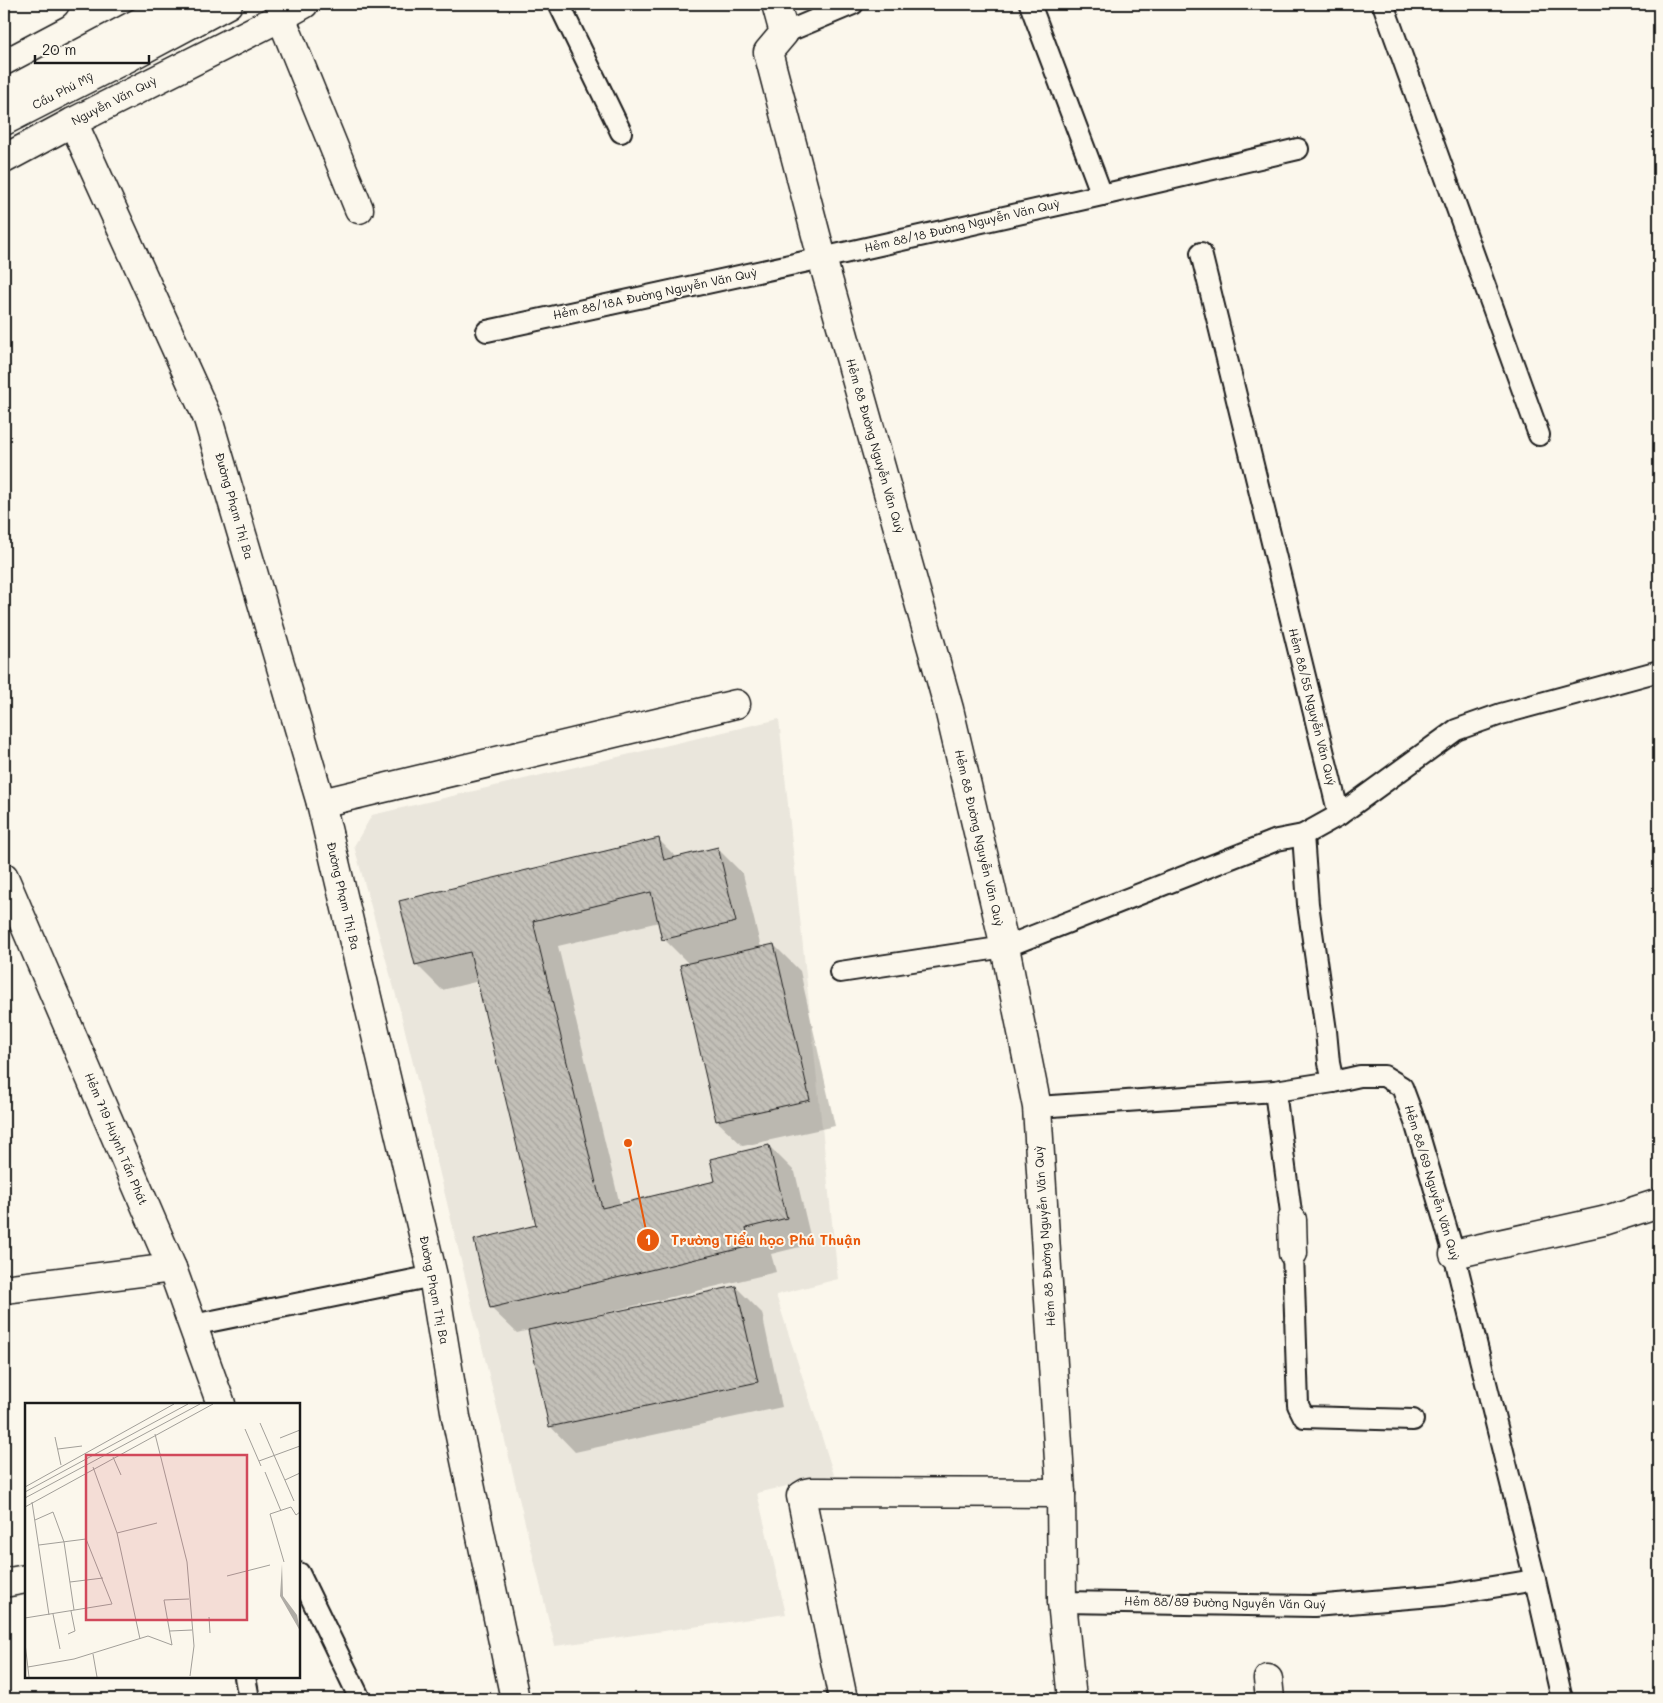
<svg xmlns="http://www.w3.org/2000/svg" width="1663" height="1703" viewBox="0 0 1663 1703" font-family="Mali,sans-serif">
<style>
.built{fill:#eae6dc}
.shadow{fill:#0003}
.building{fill:url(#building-back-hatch);stroke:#1c1c1c}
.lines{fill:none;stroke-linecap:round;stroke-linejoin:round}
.lane-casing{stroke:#1c1c1c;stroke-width:24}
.street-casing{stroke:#1c1c1c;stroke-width:31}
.secondary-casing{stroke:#1c1c1c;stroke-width:31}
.primary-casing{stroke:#1c1c1c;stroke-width:31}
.highway-casing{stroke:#1c1c1c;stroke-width:31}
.lane{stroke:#fbf7ec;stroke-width:20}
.street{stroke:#fbf7ec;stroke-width:28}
.secondary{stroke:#fbf7ec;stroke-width:28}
.primary{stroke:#fbf7ec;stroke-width:28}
.highway{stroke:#fbf7ec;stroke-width:28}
.labels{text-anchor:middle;stroke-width:4;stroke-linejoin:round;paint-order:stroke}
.street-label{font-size:12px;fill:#1c1c1c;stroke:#fbf7ec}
.inset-road{fill:none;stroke:#a29f99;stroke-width:1}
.view{fill:#d1495b;fill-opacity:0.15;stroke:#d1495b;stroke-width:2.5}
.inset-edge{fill:none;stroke:#1c1c1c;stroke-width:2.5}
.leader{fill:none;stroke:#e8590c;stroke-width:2}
.callout-dot{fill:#e8590c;stroke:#fbf7ec;stroke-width:2}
.mark-label{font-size:15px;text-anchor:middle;font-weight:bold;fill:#fff}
.callout-label{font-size:14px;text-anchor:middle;font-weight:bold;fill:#e8590c;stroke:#fbf7ec;stroke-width:4;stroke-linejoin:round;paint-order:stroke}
</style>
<defs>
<pattern id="building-back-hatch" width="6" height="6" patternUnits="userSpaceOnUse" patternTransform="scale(1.25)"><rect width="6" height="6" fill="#c3c0b8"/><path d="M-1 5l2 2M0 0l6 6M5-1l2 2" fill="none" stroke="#a7a49e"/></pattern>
</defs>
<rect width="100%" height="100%" fill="#fbf7ec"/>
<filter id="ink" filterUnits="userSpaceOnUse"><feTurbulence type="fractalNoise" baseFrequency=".02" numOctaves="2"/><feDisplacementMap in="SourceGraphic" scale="10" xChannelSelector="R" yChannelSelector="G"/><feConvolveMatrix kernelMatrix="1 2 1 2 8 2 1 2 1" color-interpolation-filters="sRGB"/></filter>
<g filter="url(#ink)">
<path class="built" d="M779,719l59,560 -62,16 58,180 -77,18 29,121 -231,32 -156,-640 -45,-160 18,-31z"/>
<path class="shadow" d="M659,840l18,18 40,-10 26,26 18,74 13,-3 26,26 35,155 -92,20 -26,-25 -35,-155 7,-2 -25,-25 -5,-17 -101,24 62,259 96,-23 53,-36 26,26 17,72 -41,10 5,18 -189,45v2l149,-32 26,26 20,94 -207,45 -25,-26 -21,-96 -12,3 -26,-25 47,-82 -59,-245 -37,9 -26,-26z"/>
<g class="building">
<path d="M659,838l5,22 54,-13 18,75 -74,18 -11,-48 -118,29 69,287 113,-27 -5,-22 59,-14 18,73 -41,10 5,18 -261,62 -16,-68 62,-15 -66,-273 -55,13 -16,-64z"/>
<path d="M774,944l36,156 -94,21 -36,-156z"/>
<path d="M736,1286l22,96 -209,45 -21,-97z"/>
</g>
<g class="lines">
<g class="lane-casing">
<g id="lane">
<path d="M559,4l62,128"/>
<path d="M1030,4l72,191 196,-46"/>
<path d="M1383,4l156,431"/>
<path d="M784,33l69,-29"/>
<path d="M1201,253l138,562 117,-85 45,-16 158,-43"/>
<path d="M487,331l335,-73 280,-63"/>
<path d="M1303,835l5,69 18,127 3,32 4,19"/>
<path d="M840,972l165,-25 272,-107 26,-5 36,-20"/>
<path d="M1275,1091l17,129"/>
<path d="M1037,1107l238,-16 58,-9 27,-6h24l18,11 13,35 39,132 81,326 27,119"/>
<path d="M1293,1253l5,152 6,12 109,3"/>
<path d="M193,1325l240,-49"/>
<path d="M299,1573l61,126"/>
<path d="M1062,1602l252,4 130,-11 91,-15"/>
<path d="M245,1677l4,22"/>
</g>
</g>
<g class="street-casing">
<g id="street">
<path d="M776,4l8,29 -16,19 54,206 127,451 56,238 32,160 24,386 1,109 10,97"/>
<path d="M281,17l78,192"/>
<path d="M73,122l135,297 113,384 112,473 23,141 59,282"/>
<path d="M321,803l415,-99"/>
<path d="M4,877l168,391 49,136"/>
<path d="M1292,1220l1,33"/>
<path d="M1454,1254l149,-33 56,-18"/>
<path d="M4,1289l168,-21"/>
<path d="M4,1583l22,-4"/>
<path d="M1268,1679l2,20"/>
<path d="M843,1699l-42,-203 5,-3 5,-1 250,1"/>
</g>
</g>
<g class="secondary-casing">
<path id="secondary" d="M4,159l69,-37 208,-105 23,-13"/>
</g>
<g class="primary-casing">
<g id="primary">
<path d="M4,11l14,-7"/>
<path d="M4,121l123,-63 101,-54"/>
</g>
</g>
<g class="highway-casing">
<g id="highway">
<path d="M4,31l51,-27"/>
<path d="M4,94l170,-90"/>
</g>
</g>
<use href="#lane" class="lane"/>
<use href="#street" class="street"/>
<use href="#secondary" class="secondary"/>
<use href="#primary" class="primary"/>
<use href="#highway" class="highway"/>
</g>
</g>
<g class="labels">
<g class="street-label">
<text transform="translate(63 91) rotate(-27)" y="4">Cầu Phú Mỹ</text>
<text transform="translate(114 101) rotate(-27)" y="4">Nguyễn Văn Quỳ</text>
<text transform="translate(962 226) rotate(-13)" y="4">Hẻm 88/18 Đường Nguyễn Văn Quỳ</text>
<text transform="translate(655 294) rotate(-12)" y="4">Hẻm 88/18A Đường Nguyễn Văn Quỳ</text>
<text transform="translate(875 446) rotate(74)" y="4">Hẻm 88 Đường Nguyễn Văn Quỳ</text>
<text transform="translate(234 506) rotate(74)" y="4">Đường Phạm Thị Ba</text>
<text transform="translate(1312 707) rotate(76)" y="4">Hẻm 88/55 Nguyễn Văn Quý</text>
<text transform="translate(979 838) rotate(77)" y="4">Hẻm 88 Đường Nguyễn Văn Quỳ</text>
<text transform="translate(343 896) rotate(77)" y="4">Đường Phạm Thị Ba</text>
<text transform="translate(116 1139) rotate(67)" y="4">Hẻm 719 Huỳnh Tấn Phát</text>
<text transform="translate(1432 1183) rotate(73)" y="4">Hẻm 88/69 Nguyễn Văn Quỳ</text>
<text transform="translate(1045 1236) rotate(-94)" y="4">Hẻm 88 Đường Nguyễn Văn Quỳ</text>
<text transform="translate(434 1290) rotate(79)" y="4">Đường Phạm Thị Ba</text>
<text transform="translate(1225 1603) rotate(1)" y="4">Hẻm 88/89 Đường Nguyễn Văn Quý</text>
</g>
</g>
<g transform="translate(25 1403)">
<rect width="275" height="275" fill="#fbf7ec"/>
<path d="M257,161l1,32 14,19 3,16 -20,-35z" fill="#afaca5"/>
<path class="inset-road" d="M235,20l34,78M220,26l16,37M130,31l32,128 7,84 -4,30M30,34l6,28M255,35l20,-8M33,46l24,-3M88,54l8,18M234,58l41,-15M68,64l24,66 23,106M240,69l16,39M260,77l15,-7M0,84l149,-83M0,89l163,-88M0,95l175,-94M7,99l17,113M0,104l188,-103M10,117l18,-8 11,30 10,68M92,130l40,-10M259,159l-14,-48 21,-7 5,8 4,-3M202,173l43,-11M45,179l33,-4M28,211l7,35M184,214l1,16M0,215l87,-14 -26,-65 -47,6M145,228l22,-1M43,231l7,-3 -4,-20M0,240l4,34M68,251l4,23M3,264l46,-8 74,-23 24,9 -8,-45 25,-1"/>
<path class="view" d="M61,52h161v165h-161z"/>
<rect width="275" height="275" class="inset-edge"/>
</g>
<path class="leader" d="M628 1143L648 1240"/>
<g class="callout-dot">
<circle cx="628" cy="1143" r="5"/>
<circle cx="648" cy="1240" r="12"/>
</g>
<g class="mark-label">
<text x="648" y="1245">1</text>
</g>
<g class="callout-label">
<text x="766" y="1245">Trường Tiểu học Phú Thuận</text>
</g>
<rect width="1663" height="1703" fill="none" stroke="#fbf7ec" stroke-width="20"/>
<rect x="10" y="10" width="1643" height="1683" fill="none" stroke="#1c1c1c" stroke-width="2" filter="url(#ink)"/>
<path d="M35 55v8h114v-8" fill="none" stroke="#1c1c1c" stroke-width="2.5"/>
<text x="42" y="55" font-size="15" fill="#1c1c1c" stroke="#fbf7ec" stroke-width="4" paint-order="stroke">20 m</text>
</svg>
